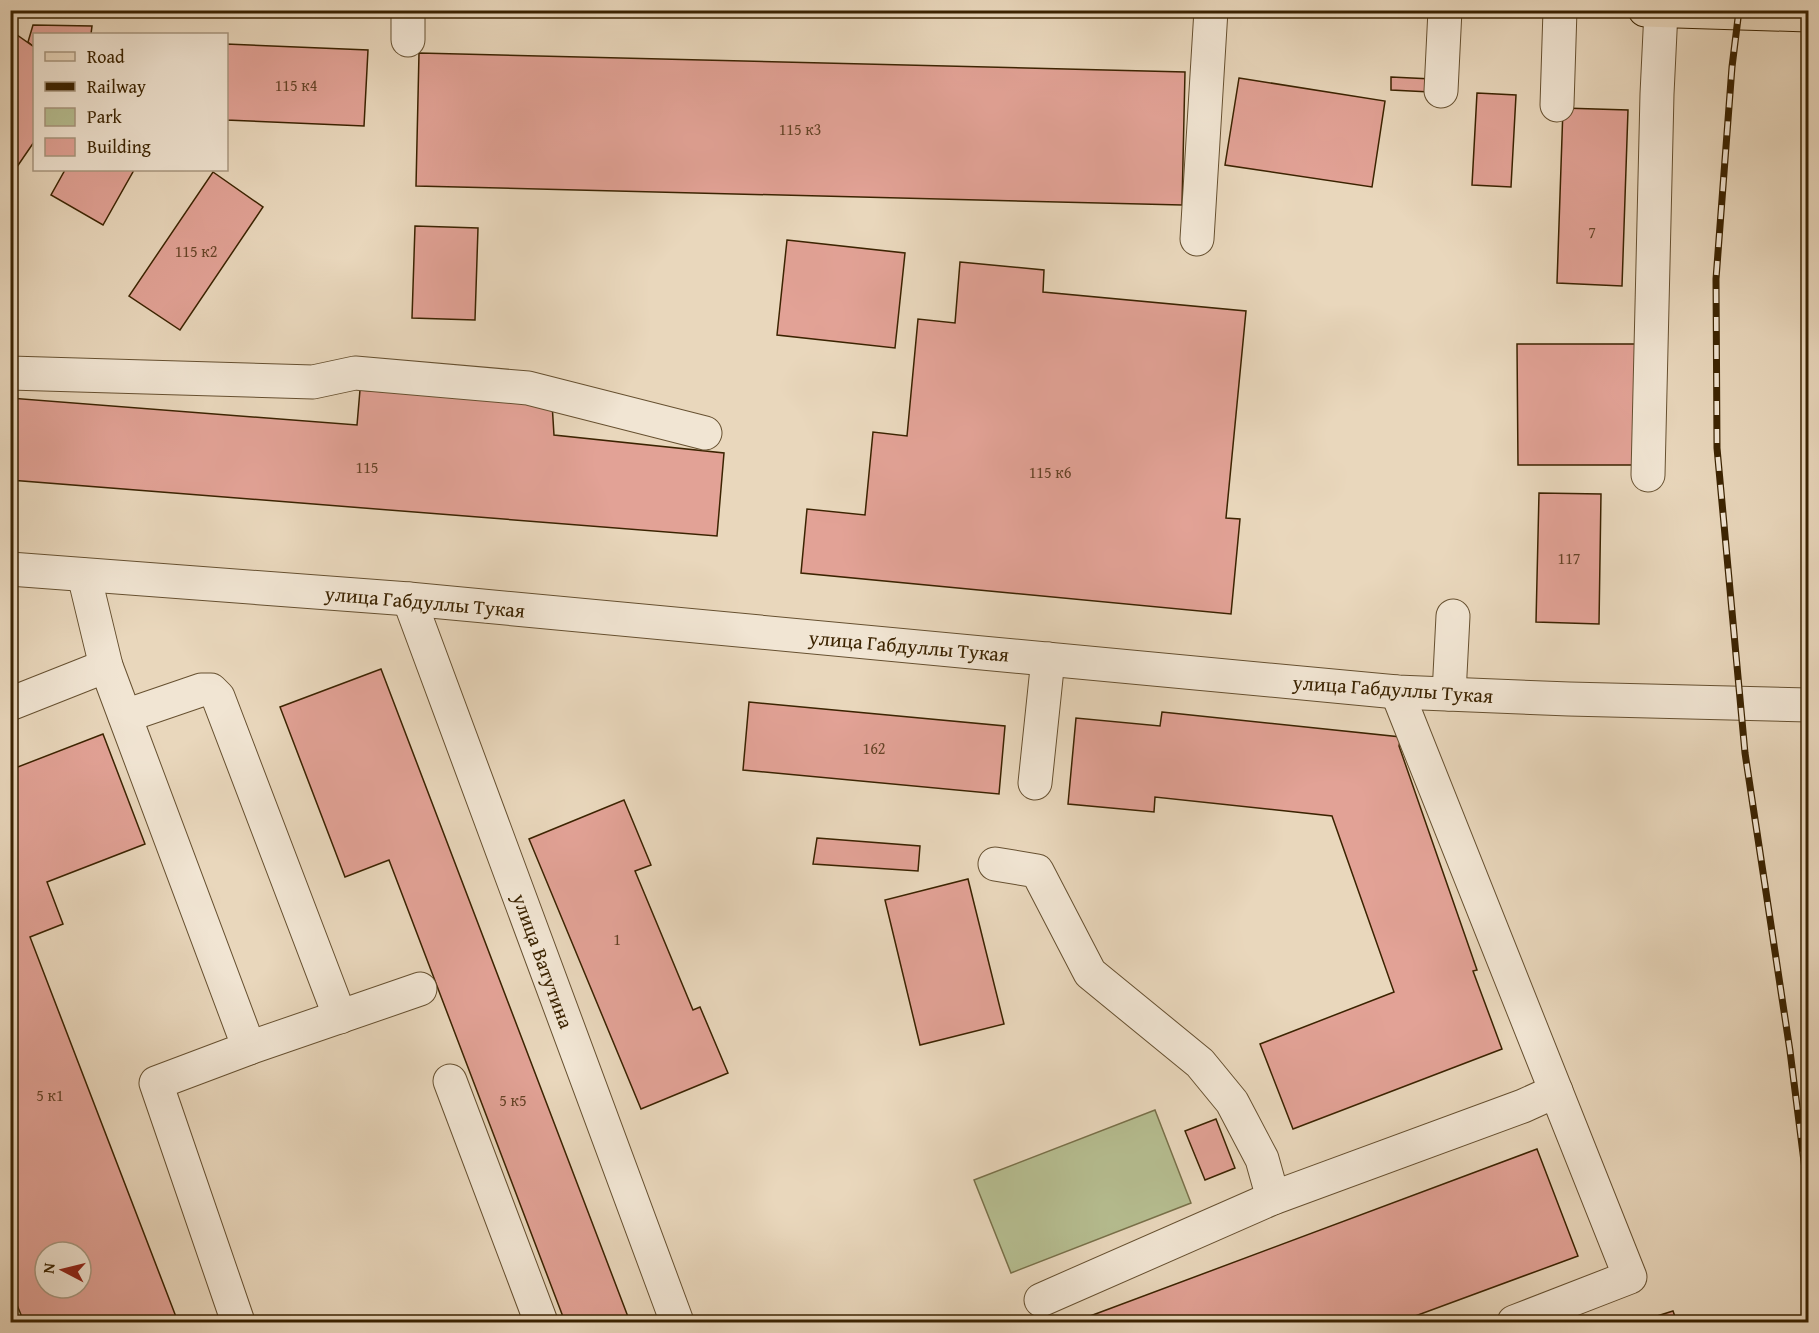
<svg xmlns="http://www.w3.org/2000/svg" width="1819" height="1333" viewBox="0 0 1819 1333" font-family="'Gentium Book Plus',serif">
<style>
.green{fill:#b6be91;stroke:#787049;stroke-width:1.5}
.building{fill:#e2a296;stroke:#3b2301;stroke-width:1.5;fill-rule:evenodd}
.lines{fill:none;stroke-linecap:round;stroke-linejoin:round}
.minor-casing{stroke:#665030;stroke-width:35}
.major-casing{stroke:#3b2301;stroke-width:35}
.minor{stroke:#f1e5d3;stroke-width:33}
.major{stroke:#e9d7bc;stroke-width:33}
.rail-casing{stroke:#3b2301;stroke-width:7}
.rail{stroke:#f1e5d3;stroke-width:4.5;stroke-dasharray:14;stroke-linecap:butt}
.labels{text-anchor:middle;stroke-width:6;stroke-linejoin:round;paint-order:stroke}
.number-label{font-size:16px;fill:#654326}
.street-label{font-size:20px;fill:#3b2301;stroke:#f1e5d3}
</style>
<rect width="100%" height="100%" fill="#e9d7bc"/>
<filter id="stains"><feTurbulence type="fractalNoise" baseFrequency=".00333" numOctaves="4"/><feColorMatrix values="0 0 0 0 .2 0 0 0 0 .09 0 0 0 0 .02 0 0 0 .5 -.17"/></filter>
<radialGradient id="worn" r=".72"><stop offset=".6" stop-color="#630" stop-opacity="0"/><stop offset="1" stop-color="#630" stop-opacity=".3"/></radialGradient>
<path class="green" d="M1155,1110l36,93 -180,70 -37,-93z"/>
<g class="building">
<path d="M33,25l59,1 -1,8h-57v13l-6,-5z"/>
<path d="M10,30l24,17v95l-24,35z"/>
<path d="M226,44l142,6 -4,76 -138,-6z"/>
<path d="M419,53l766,19 -3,133 -766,-19z"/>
<path d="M1391,77l41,2 -2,13 -39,-2z"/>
<path d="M1239,78l146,23 -13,86 -147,-22z"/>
<path d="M1477,93l39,2 -5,92 -39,-2z"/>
<path d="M1563,108l65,2 -6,176 -65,-3z"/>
<path d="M65,170h69l-31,55 -52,-30z"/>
<path d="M213,172l50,35 -83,123 -51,-34z"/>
<path d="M415,226l63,2 -3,92 -63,-2z"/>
<path d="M787,240l118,13 -10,95 -118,-13z"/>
<path d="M960,262l84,8 -1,22 203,19 -20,207 14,1 -9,95 -430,-41 6,-64 58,6 8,-83 34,4 11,-117 37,4z"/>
<path d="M1517,344h123v121h-122z"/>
<path d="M360,390l192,13 2,32 170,18 -7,83 -707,-56v-82l347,27z"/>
<path d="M1539,493l62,1 -2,130 -63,-2z"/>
<path d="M381,669l249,653h-65l-176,-462 -44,17 -65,-170z"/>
<path d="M749,702l256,24 -6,68 -256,-24z"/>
<path d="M1162,712l239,25 -2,9 78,224 -4,1 29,78 -209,80 -33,-85 134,-52 -62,-176 -177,-19 -1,15 -86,-8 8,-86 84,8z"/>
<path d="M103,734l42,110 -98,38 16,42 -33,13 148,385h-154l-14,-34v-518zM45,1252h36v36h-36z"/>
<path d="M624,800l27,65 -16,6 58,139 7,-3 28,66 -87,36 -112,-270z"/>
<path d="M817,838l103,8 -2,25 -105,-7z"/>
<path d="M968,879l36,145 -84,21 -35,-145z"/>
<path d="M1216,1119l19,49 -30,12 -20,-49z"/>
<path d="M1537,1149l41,107 -179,66h-325z"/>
<path d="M1673,1311l4,11h-39z"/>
</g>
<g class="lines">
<g class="minor-casing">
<g id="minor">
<path d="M408,10v30"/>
<path d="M1441,91l4,-81"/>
<path d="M1557,105l3,-95"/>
<path d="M1197,239l14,-229"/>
<path d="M10,373l303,9 42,-9 173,15 177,45"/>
<path d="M1648,475l9,-381 4,-83"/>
<path d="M10,569l399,30 988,93 172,7 239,6"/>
<path d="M84,575l22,91 143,382 -93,35 82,239"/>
<path d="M409,599l268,723"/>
<path d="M1397,692l233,585 -116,45"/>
<path d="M1449,694l4,-78"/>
<path d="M10,704l96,-38"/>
<path d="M125,716l76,-26h10l7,7 122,320"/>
<path d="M1035,783l13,-124"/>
<path d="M995,864l42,7 53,102 110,90 32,39 30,57 11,39"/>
<path d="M249,1048l171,-59"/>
<path d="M450,1081l91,241"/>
<path d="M1041,1300l232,-102 250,-92 33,-15"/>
</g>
</g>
<g class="major-casing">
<path id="major" d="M1645,10l163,5"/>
</g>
<use href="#minor" class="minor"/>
<use href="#major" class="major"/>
<g class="rail-casing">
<path id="rail" d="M1739,10l-7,57 -16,212 1,169 28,305 45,298 18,142"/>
</g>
<use href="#rail" class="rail"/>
</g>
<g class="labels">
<g class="number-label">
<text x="296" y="91">115 к4</text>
<text x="800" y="135">115 к3</text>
<text x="1592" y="238">7</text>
<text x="196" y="257">115 к2</text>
<text x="367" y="473">115</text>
<text x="1050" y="478">115 к6</text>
<text x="1569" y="564">117</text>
<text x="874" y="754">162</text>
<text x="617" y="945">1</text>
<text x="50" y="1101">5 к1</text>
<text x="513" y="1106">5 к5</text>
</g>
<g class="street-label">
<text transform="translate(425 602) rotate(5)" y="7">улица Габдуллы Тукая</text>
<text transform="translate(909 646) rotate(5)" y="7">улица Габдуллы Тукая</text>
<text transform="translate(1393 689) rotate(4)" y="7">улица Габдуллы Тукая</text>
<text transform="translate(543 961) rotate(70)" y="7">улица Ватутина</text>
</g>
</g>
<rect width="1819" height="1333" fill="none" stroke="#e9d7bc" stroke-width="36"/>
<rect x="12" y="12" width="1795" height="1309" fill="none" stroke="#3b2301" stroke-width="3"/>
<rect x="18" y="18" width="1783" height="1297" fill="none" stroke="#3b2301" stroke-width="1.5"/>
<rect x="33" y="33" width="195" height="138" fill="#f1e5d3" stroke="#a8977f" stroke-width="1.5"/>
<rect x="45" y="52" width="30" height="9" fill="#e9d7bc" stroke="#a8977f" stroke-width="1.5"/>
<text x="87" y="63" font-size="18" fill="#3b2301">Road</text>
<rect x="45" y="82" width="30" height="9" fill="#3b2301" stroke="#a8977f" stroke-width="1.5"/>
<text x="87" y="93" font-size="18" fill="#3b2301">Railway</text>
<rect x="45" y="108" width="30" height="18" fill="#b6be91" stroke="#a8977f" stroke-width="1.5"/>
<text x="87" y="123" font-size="18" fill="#3b2301">Park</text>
<rect x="45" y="138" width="30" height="18" fill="#e2a296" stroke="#a8977f" stroke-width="1.5"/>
<text x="87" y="153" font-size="18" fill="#3b2301">Building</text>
<g transform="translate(63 1270) rotate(277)"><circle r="28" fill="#f1e5d3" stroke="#a8977f" stroke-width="1.5"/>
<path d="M0-4.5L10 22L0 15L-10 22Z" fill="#8f2418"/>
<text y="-9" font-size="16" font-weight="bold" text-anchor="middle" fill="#3b2301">N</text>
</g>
<rect width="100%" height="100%" filter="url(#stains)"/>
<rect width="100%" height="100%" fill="url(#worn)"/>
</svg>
